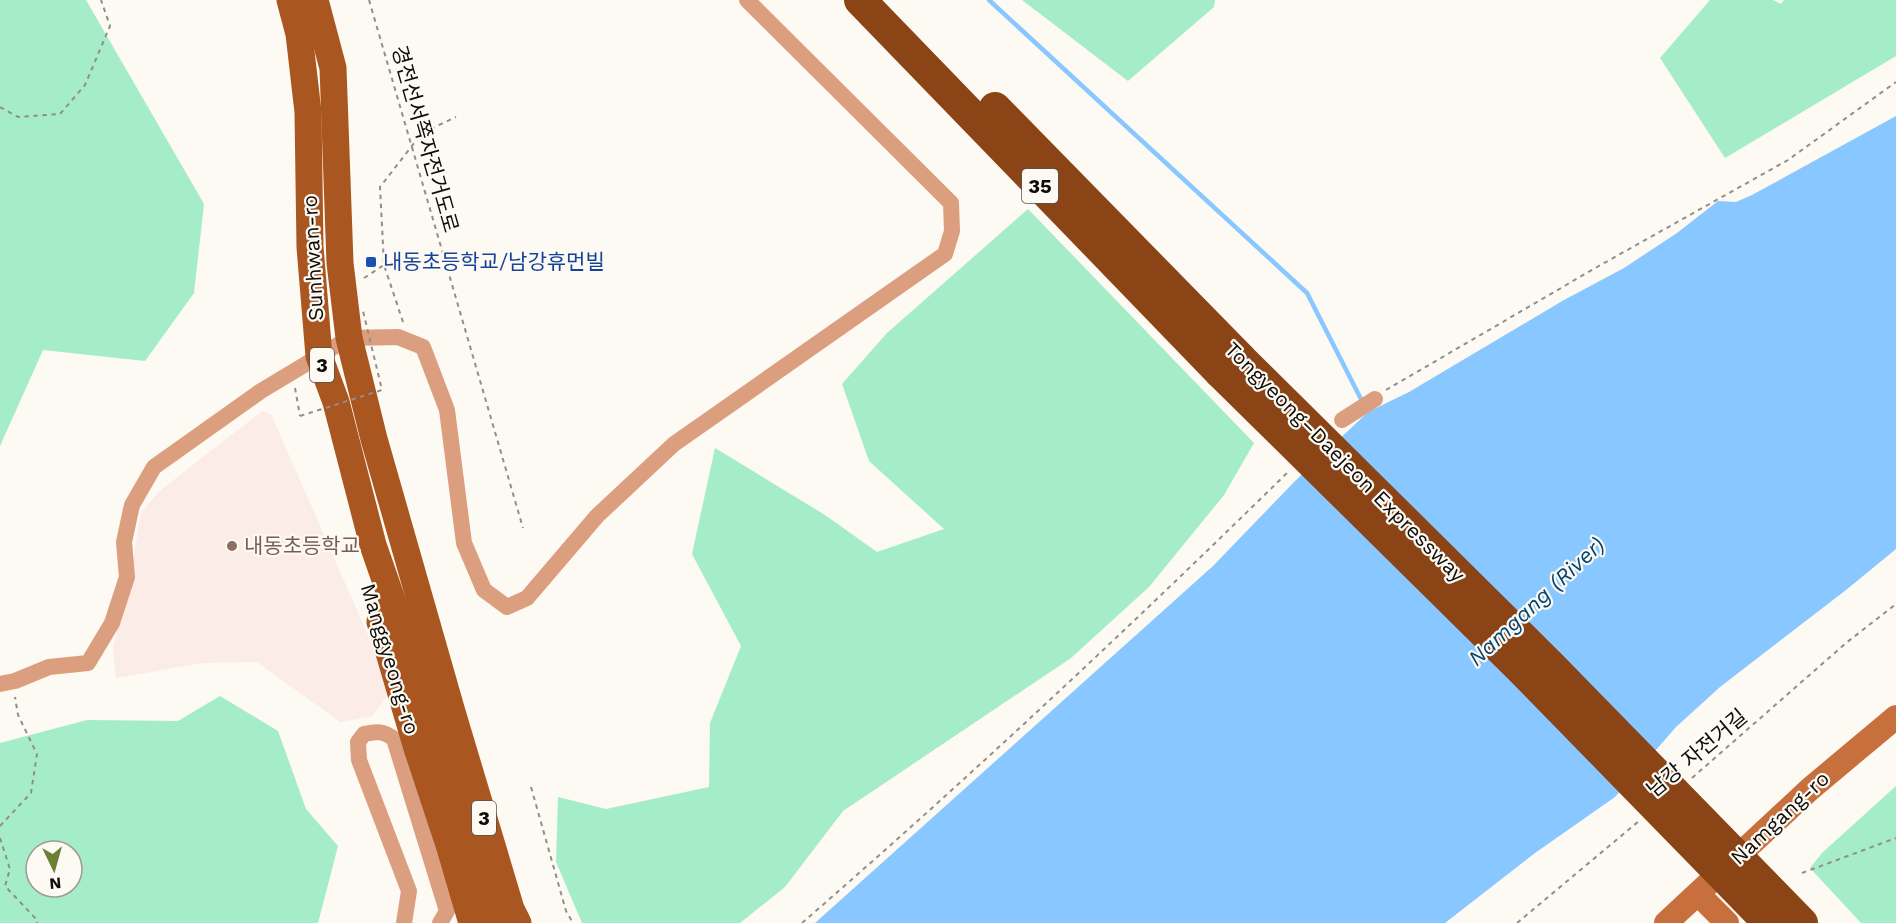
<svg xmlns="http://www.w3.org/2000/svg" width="1896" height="923" viewBox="0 0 1896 923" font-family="'Work Sans','Noto Sans KR',sans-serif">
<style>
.education{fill:#fcece8}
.green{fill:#a5ecc8;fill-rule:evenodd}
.water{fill:#88c7ff}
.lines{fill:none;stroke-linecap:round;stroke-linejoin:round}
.stream{stroke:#88c7ff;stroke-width:4.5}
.path{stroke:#928f8b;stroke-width:2;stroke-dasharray:4.5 4.5;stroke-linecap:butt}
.street{stroke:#db9f7f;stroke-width:16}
.secondary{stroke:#c7703e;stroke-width:24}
.primary{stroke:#aa5621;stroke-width:27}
.highway{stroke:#8b4416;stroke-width:32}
.path-bridge{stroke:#928f8b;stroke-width:2;stroke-dasharray:4.5 4.5;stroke-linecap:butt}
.highway-bridge{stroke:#8b4416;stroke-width:32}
.transit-dot{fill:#1a4fb4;stroke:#fdf9f3;stroke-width:2}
.education-dot{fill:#8d6e63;stroke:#fdf9f3;stroke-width:2}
.labels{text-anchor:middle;stroke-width:4.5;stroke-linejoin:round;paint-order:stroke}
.shield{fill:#fdf9f3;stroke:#555350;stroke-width:1.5}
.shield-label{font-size:20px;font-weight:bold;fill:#0d0c0a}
.street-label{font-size:21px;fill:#0d0c0a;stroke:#fdf9f3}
.transit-label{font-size:21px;fill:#164399;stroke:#fdf9f3;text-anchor:start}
.education-label{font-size:21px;fill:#785e54;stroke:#fdf9f3;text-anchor:start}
.water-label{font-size:22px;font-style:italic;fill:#044571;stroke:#fdf9f3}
</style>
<rect width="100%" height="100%" fill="#fdf9f3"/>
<path class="education" d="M262,411l9,3 121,276 -20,26 -32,6 -83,-60 -54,1 -87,15 -3,-30 17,-69 11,-67 21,-23z"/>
<g class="green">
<path d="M0,0h86l118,204 -10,89 -49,68 -102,-11 -43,96z"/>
<path d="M1022,0h193l-1,7 -86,74z"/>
<path d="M1710,0h63l8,4 3,-4h112v56l-171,102 -65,-100z"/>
<path d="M1028,209l226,234 -30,52 -75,92 -78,71 -228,153 -58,76 -45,36h-158l-26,-61 2,-65 48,12 103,-22 1,-64 31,-77 -49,-92 23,-106 110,67 52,37 67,-23 -75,-68 -27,-77 45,-51z"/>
<path d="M220,696l58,35 28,78 32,37 -20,77h-318v-180l87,-23 91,1zM36,851h36v36h-36z"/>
<path d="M1896,786v137h-35l-51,-55 12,-15z"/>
</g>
<path class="water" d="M1896,116v433l-50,41 -126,97 -44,40 -61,70 -80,56 -90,70h-630l398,-357 83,-86 72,-68 41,-20 155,-92 60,-32 53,-35 41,-32 18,1 16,-7z"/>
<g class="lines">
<path class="stream" d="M989,0l318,293 56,110"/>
<g class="path">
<path d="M369,0l154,528"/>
<path d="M0,107l18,10 42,-3 25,-29 25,-59 -9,-26"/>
<path d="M364,278l20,-13"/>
<path d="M403,322l-19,-57 -4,-78 42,-54 34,-16"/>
<path d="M295,388l5,28"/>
<path d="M1386,390l211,-123 191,-107 108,-78"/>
<path d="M1692,778l154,-135 50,-39"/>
<path d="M531,787l35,124 7,12"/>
<path d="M0,826l31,-33 6,-39 -19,-39 -3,-18"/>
<path d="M0,838l10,31 -5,17 32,34v3"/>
<path d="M1802,873l94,-35"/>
<path d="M802,923c167,-145 328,-296 486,-451"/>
<path d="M1517,923l122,-102"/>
</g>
<g class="street">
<path d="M1342,420l33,-21"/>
<path d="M0,684l15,-3 34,-14 39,-4 24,-40 15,-46 -3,-35 8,-37 22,-38 107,-76 88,-53 49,-1 25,10 24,63 17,133 20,47 23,17 20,-9 70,-82 77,-72 271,-190 7,-23 -1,-28 -204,-203"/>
<path d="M404,923l5,-32 -50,-131 -1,-18 6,-8c13,-3 20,-3 30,5l53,172 -7,12"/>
</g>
<g class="secondary">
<path d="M1698,894l29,29"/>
<path d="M1666,923l144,-134 86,-72"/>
</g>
<g class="primary">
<path d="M290,0l9,34 9,78 2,135 9,109 17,46 37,143 59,170 61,208"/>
<path d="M315,0l18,68 7,195 9,75 25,101 78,273 59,197 7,14"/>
<path d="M380,622l36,123 33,100 23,78"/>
</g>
<g class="highway">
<path d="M860,0l360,372"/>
<path d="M995,108l245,250"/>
</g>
<path class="path-bridge" d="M300,416l82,-26 -19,-79"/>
<g class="highway-bridge">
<path d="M1240,358l311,308 251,257"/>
<path d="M1220,372l301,297 248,254"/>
</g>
</g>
<rect class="transit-dot" x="365" y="256" width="12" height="12" rx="3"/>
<circle class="education-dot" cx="232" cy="546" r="6"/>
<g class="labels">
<g class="shield">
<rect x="1022" y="169" width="36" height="34" rx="4.5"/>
<rect x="310" y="348" width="24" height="34" rx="4.5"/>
<rect x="472" y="801" width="24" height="34" rx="4.5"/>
</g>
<g class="shield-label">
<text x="1040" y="193">35</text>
<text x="322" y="372">3</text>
<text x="484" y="825">3</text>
</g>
<g class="street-label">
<text transform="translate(425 139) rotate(74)" y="7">경전선서쪽자전거도로</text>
<text transform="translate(313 258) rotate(-93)" y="7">Sunhwan-ro</text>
<text transform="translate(1345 462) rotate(45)" y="7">Tongyeong–Daejeon Expressway</text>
<text transform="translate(390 659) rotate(73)" y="7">Manggyeong-ro</text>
<text transform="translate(1697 753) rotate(-40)" y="7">남강 자전거길</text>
<text transform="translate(1780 818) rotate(-43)" y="7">Namgang-ro</text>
</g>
<g class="transit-label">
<text x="383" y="269">내동초등학교/남강휴먼빌</text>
</g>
<g class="education-label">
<text x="244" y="553">내동초등학교</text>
</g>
<g class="water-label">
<text transform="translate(1536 601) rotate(-43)" y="8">Namgang (River)</text>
</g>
</g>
<g transform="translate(54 869) rotate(175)"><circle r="28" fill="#fdf9f3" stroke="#9d9a96" stroke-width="1.5"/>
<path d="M0-4.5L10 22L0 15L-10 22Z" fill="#6a8032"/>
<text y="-9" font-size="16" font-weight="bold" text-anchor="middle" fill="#0d0c0a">N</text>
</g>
</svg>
